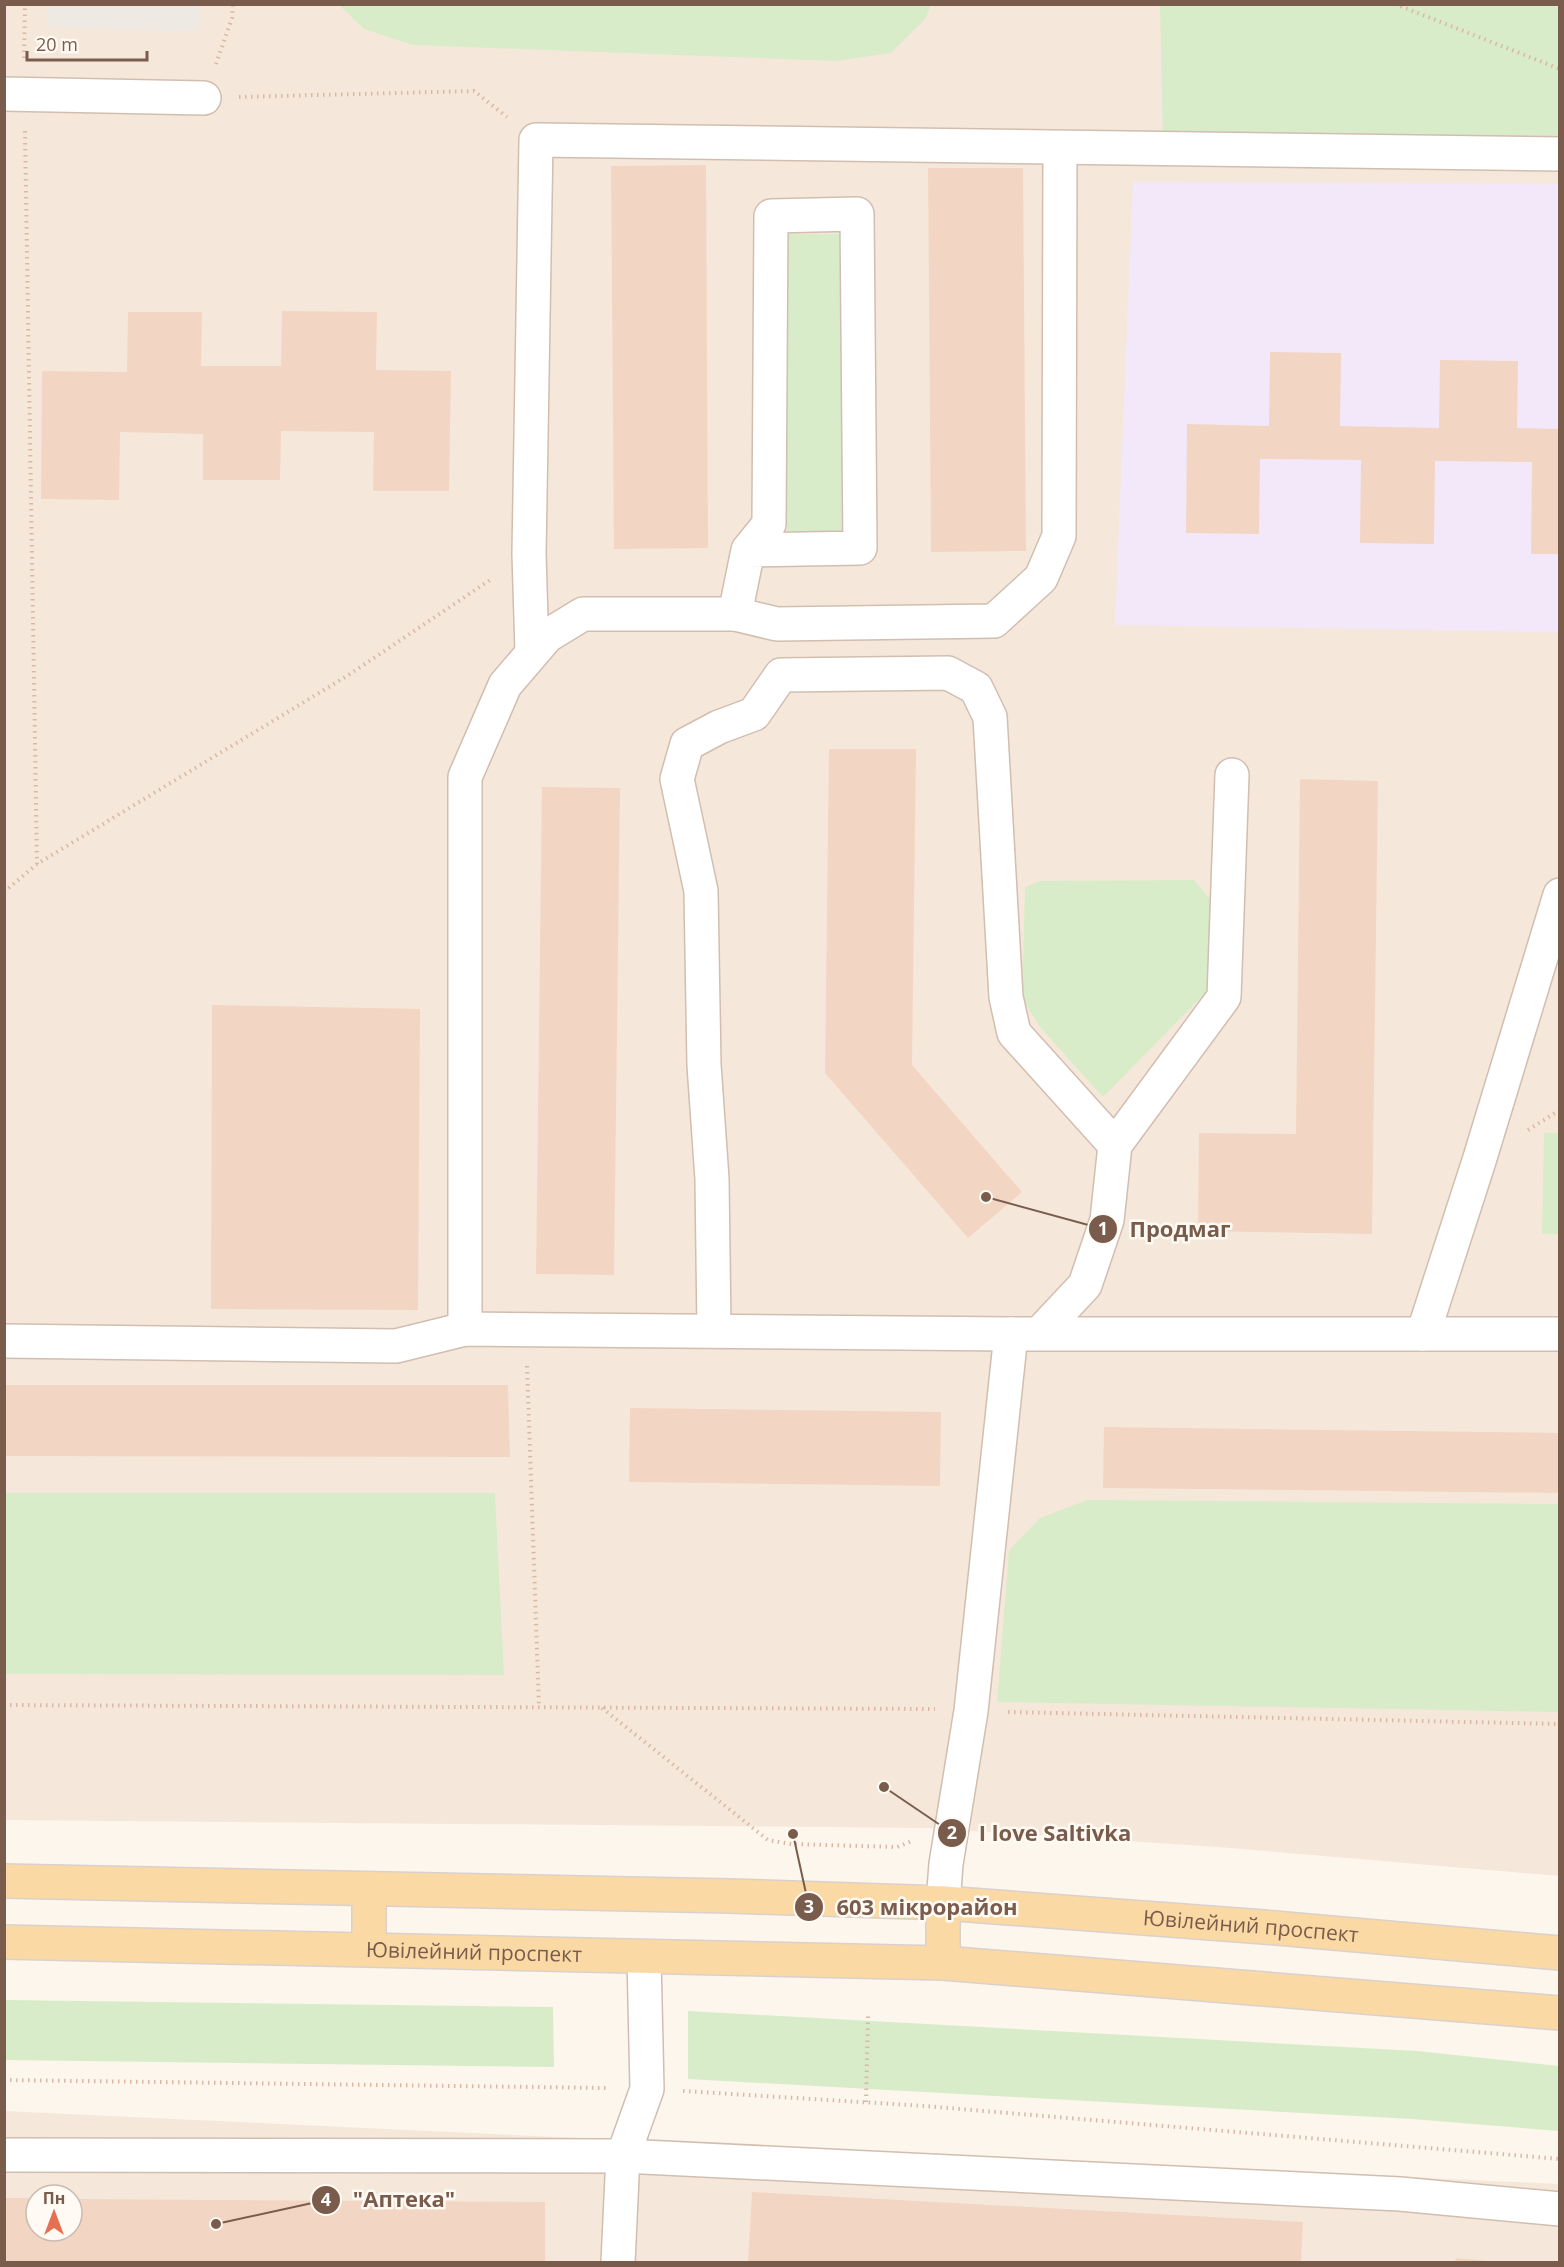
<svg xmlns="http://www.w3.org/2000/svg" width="1564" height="2267" viewBox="0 0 1564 2267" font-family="'Open Sans',sans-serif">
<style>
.residential{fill:#f5e8da;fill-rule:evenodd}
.industrial{fill:#efe9e4}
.education{fill:#f3e8fa}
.green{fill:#d8ecc9}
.building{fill:#f3d5c3}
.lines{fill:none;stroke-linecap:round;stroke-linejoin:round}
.minor-casing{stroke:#d1beb0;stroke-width:36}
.major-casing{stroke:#dad1cd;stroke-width:36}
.path{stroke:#d9b8a5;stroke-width:4;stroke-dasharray:1.5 4.5;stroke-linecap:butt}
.minor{stroke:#fff;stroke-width:33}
.major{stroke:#fbd9a5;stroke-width:33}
.labels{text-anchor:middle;stroke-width:5;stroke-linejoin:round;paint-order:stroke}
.street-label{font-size:21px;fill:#7a5c4d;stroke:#fffaf3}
.leader{fill:none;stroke:#7a5c4d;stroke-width:2}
.callout-dot{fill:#7a5c4d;stroke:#fffaf3;stroke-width:2}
.mark-label{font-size:18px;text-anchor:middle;font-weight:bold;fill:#fff}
.callout-label{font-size:22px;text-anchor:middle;font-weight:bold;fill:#7a5c4d;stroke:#fffaf3;stroke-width:5;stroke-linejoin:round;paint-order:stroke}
</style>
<rect width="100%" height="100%" fill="#fdf6ec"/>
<g class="residential">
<path d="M5,5h1554v1871l-341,-29 -291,-19 -922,-8z"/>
<path d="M4,2111l1555,73v78h-1554zM36,2195h36v36h-36z"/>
</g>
<path class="industrial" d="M48,5v-1l153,1 -3,27 -151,-5z"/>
<path class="education" d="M1133,182l426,2v448l-444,-7z"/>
<g class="green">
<path d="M339,5h592l-6,14 -34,34 -55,8 -423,-16 -49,-16z"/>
<path d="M1160,5h399v147l-396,-4z"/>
<path d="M786,234h67l1,300h-67z"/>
<path d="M1194,880l17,20v87l-108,110 -63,-70 -18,-29 3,-111 15,-6z"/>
<path d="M1544,1133h15v101h-17z"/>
<path d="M5,1493h490l9,182 -499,-1z"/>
<path d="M1087,1500l472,4v208l-562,-10 12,-152 31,-32z"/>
<path d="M5,2000l548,7 1,60 -549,-7z"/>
<path d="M688,2011l729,40 142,15v65l-147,-12 -724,-40z"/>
</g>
<g class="building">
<path d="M706,165l2,383 -94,1 -3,-383z"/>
<path d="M928,168h95l3,383 -95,1z"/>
<path d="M282,311l95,1 -1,58 75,1 -2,120h-76l1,-59 -93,-1 -1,49h-77v-46l-83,-2 -1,68 -78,-1 1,-128 85,1 1,-60h74l-1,54h80z"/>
<path d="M1270,352l71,1 -1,73 99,2 1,-68 78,1 -1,67 43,1v125h-29l1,-92 -97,-1 -1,83 -74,-1 1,-83 -101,-1 -1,75 -73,-1 1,-109 82,2z"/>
<path d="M829,749h87l-4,316 110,127 -54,46 -143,-165z"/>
<path d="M1300,779l78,2 -6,453 -174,-3 1,-98 97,1z"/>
<path d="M542,787l78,1 -6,487 -78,-1z"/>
<path d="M212,1005l208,4 -2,301 -207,-1z"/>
<path d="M4,1385h504l2,72 -506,-1z"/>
<path d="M630,1408l311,4 -1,74 -311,-4z"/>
<path d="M1104,1427l456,6v60l-457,-5z"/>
<path d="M752,2192l551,30 -2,40h-553z"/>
<path d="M4,2198h32v33h36v-32l473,3v60h-541z"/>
<path d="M1456,2258l32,3v1h-33z"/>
</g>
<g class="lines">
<g class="minor-casing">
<g id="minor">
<path d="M4,94l200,4"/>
<path d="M735,614l42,10 217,-3 47,-43 18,-42 1,-388"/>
<path d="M532,652l-3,-98 7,-414 1024,14"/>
<path d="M465,1329v-552l40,-92 42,-49 36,-22h152l13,-64 21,-26 2,-308 86,-2 3,334 -112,2"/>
<path d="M714,1330l-2,-151 -8,-114 -3,-174 -24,-112 10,-35 32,-17 35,-13 27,-39 167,-2 28,15 14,29 16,280 8,36 101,112"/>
<path d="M1040,1333l45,-48 22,-65 8,-75 109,-148 8,-222"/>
<path d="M1423,1334h137"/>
<path d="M4,1341l392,5 69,-17 546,5"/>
<path d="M943,1903l3,-39 25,-153 40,-377h412l56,-173 81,-266"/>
<path d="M4,2155l619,1 777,38 160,15"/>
<path d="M618,2262l5,-106 24,-67 -3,-132"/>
</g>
</g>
<g class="major-casing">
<g id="major">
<path id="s1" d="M4,1881l726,15 213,7 321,24 296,26"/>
<path d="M369,1889v60"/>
<path d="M943,1903v60"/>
<path id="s2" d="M4,1942l939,21 617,50"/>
</g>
</g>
<g class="path">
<path d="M1395,4l165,65"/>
<path d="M24,58l1,-54"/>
<path d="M216,64l16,-46 1,-14"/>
<path d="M239,97l235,-6 33,26"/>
<path d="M25,131l12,733"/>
<path d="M4,892l33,-28 310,-188 146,-98"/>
<path d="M1528,1130l32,-20"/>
<path d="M527,1366l12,341"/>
<path d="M4,1705l931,4"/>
<path d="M602,1708l166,132 23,4 106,3 15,-6"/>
<path d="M1008,1712l552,12"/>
<path d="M4,2080l603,8"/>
<path d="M683,2091l242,15 635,53"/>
<path d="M866,2102l2,-87"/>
</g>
<use href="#minor" class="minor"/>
<use href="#major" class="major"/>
</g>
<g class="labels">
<g class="street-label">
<text dy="7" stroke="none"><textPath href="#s1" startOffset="1248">Ювілейний проспект</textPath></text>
<text dy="7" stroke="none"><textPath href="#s2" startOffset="470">Ювілейний проспект</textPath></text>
</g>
</g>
<path class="leader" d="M986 1197L1103 1229M884 1787L952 1833M793 1834L809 1907M216 2224L326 2200"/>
<g class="callout-dot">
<circle cx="986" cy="1197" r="6"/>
<circle cx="884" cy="1787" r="6"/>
<circle cx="793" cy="1834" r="6"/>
<circle cx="216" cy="2224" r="6"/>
<circle cx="1103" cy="1229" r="15"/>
<circle cx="952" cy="1833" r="15"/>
<circle cx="809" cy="1907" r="15"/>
<circle cx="326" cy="2200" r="15"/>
</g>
<g class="mark-label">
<text x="1103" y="1235">1</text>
<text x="952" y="1839">2</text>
<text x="809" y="1913">3</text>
<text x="326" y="2206">4</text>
</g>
<g class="callout-label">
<text x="1180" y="1237">Продмаг</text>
<text x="1055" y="1841">I love Saltivka</text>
<text x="927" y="1915">603 мікрорайон</text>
<text x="404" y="2207">"Аптека"</text>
</g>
<rect width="1564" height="2267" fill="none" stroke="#7a5c4d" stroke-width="12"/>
<g transform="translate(54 2213)"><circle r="28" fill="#fffaf3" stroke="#cabbb1" stroke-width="1.5"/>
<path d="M0-4.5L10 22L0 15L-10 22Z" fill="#e76f51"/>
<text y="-9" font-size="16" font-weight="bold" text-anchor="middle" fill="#7a5c4d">Пн</text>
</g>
<path d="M27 51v9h120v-9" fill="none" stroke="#7a5c4d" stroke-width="3"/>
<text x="36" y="51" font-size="18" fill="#7a5c4d" stroke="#fffaf3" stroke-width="4.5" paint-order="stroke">20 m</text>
</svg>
